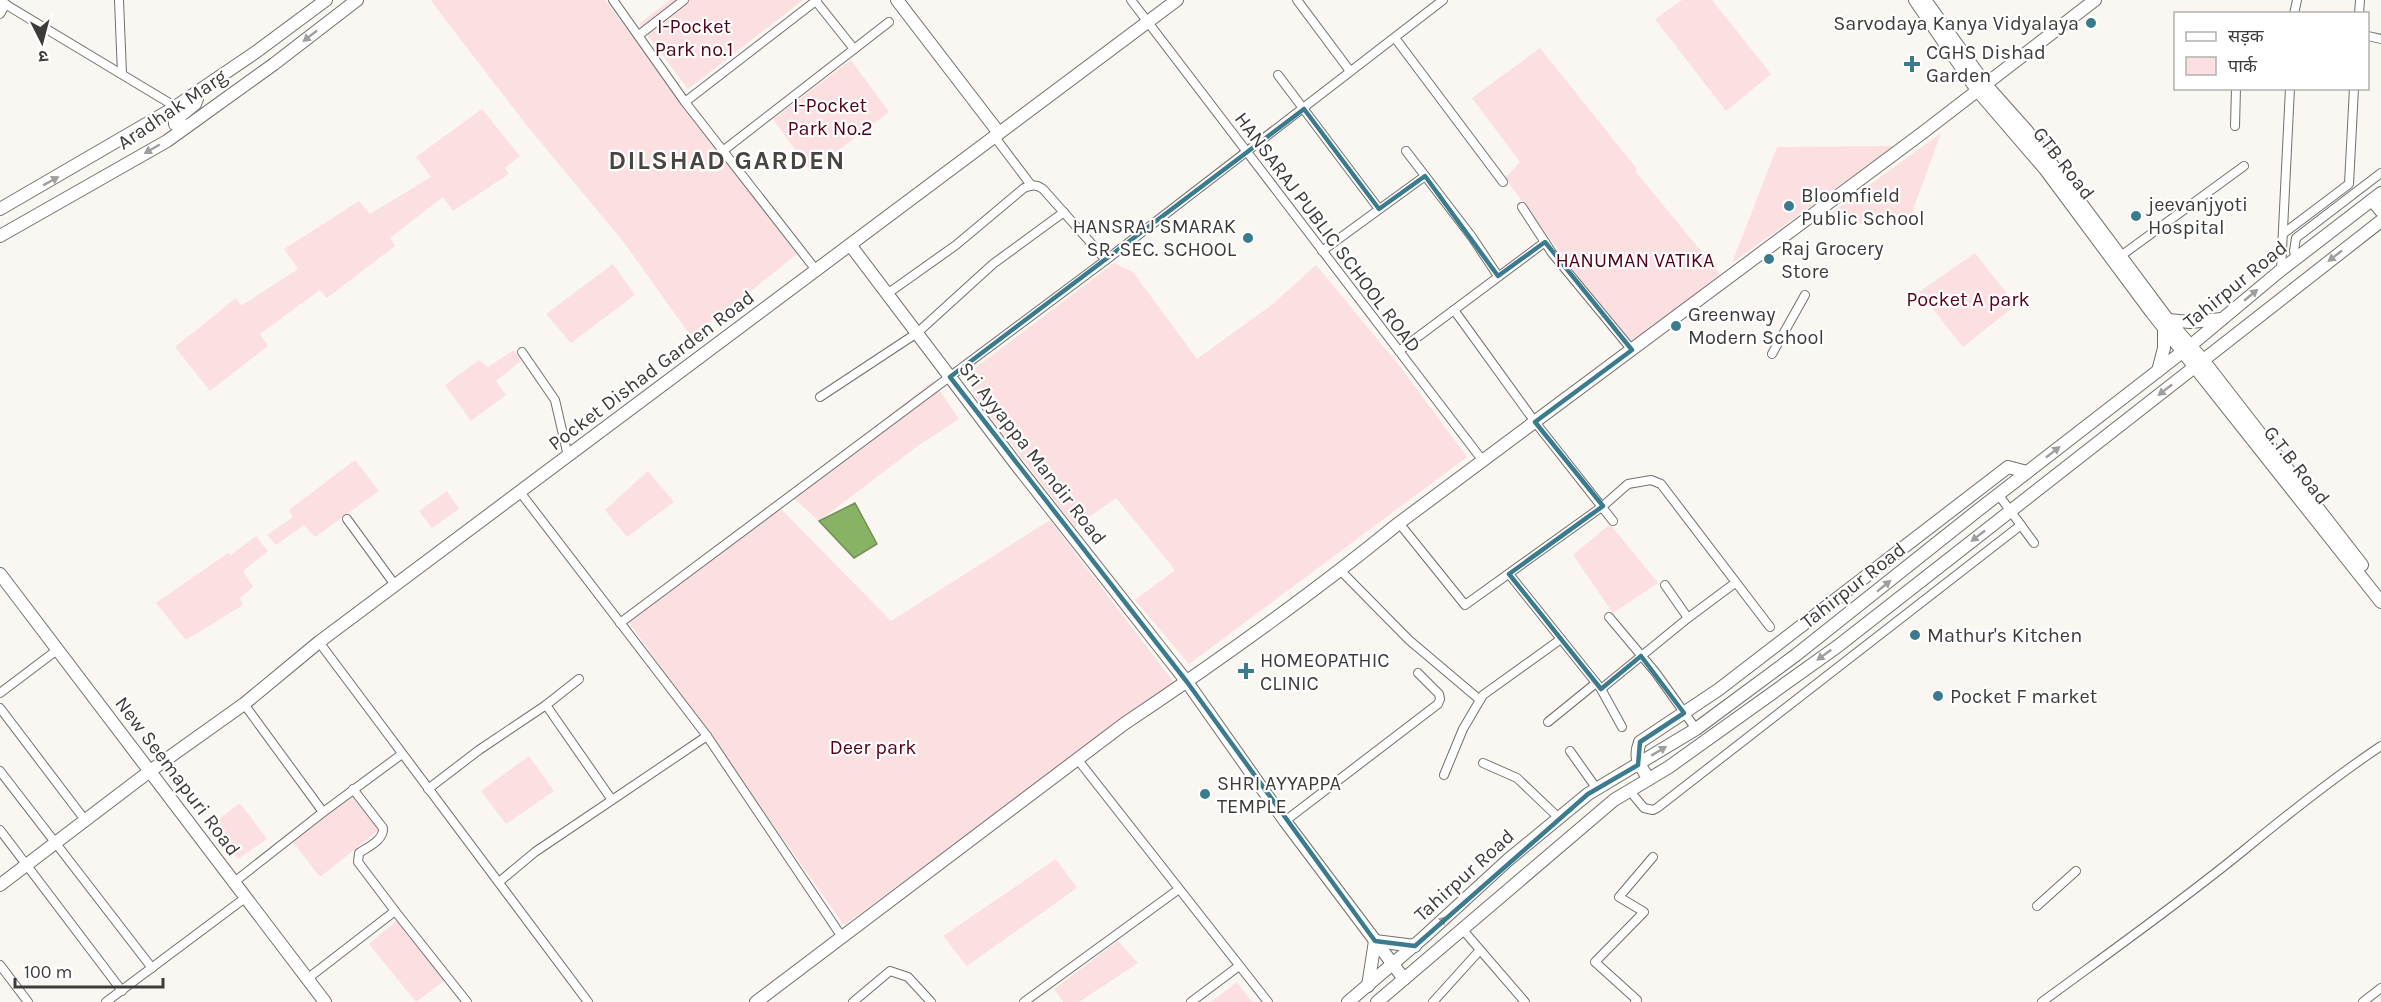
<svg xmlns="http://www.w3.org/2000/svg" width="2381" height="1002" viewBox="0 0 2381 1002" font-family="Karla,'Noto Sans Devanagari',sans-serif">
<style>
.green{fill:#fcdfe1}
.water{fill:#88b264;stroke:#728f58;stroke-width:1.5}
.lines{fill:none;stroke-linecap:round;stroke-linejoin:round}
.street-casing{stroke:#72706c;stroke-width:10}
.secondary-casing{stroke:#72706c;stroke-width:14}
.street{stroke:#fff;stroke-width:8}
.secondary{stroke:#fff;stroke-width:12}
.oneway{fill:#9e9e9d}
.marked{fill:none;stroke:#3b7b8e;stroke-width:4.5;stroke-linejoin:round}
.poi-dot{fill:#3b7b8e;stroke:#fff;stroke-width:2}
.labels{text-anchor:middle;stroke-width:4.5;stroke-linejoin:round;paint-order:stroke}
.poi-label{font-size:20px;fill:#3e3c3b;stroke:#fff;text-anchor:start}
.park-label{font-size:20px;fill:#550018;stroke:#fff}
.street-label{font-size:20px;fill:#3e3c3b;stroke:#fff}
.district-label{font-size:26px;font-weight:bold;letter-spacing:1.5px;fill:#474542;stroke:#fff}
</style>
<rect width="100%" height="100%" fill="#faf7f3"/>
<g class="green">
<path d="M433,0h172l192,254 -70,56 -37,25 -65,-91 -101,-122 -93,-121z"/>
<path d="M670,0h133l-115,89 -49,-65z"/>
<path d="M1682,0h30l59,74 -45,37 -71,-92z"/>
<path d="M1540,48l97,121 -2,2 85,103 -88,76 -127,-172 15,-16 -48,-64z"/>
<path d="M851,60l38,52 -78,59 -38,-52z"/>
<path d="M482,109l38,47 -15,12 4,6 -56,37 -10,-14 -53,41 5,8 -68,52 -7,-8 -60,44 8,12 -58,45 -35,-44 61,-49 5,8 57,-37 -14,-20 75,-48 11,13 61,-37 -15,-20z"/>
<path d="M1941,133l-32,88 -96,5z"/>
<path d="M1894,146l-162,117 45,-116z"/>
<path d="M1975,253l41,52 -53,42 -44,-55z"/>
<path d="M1114,263l19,9 64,87 76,-55 43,-39 86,104 65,88 -278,207 -54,-64 40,-30 -59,-72 -41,29 -98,-128 -11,-24z"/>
<path d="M613,264l22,31 -64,48 -25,-29z"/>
<path d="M514,350l7,11 -25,20 10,14 -35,26 -26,-36 34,-25 9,7z"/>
<path d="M933,381l26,38 -40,26 -100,76 -30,-27z"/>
<path d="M355,460l24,31 -64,46 -11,-12 -28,20 -9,-10 26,-18 -4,-7z"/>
<path d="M648,471l26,31 -47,35 -22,-27z"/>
<path d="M447,491l12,18 -27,19 -13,-17z"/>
<path d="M767,507l10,5 4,-3 110,112 159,-101 125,164 -331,241 -221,-311 91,-65z"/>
<path d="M1610,524l48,59 -45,30 -40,-58z"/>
<path d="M256,536l12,15 -25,20 10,16 -13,11 3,7 -57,35 -30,-37 72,-50 3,2z"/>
<path d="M529,756l25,35 -48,33 -25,-33z"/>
<path d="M348,791l36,35 -64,51 -31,-40z"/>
<path d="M240,803l27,36 -29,20 -28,-33z"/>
<path d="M1056,859l21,29 -110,78 -24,-30z"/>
<path d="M401,917l47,61 -32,24 -47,-58z"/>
<path d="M1118,941l20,22 -59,39h-16l-9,-13z"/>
<path d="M1237,982l15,20h-41z"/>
</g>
<path class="water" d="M855,503l22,41 -23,14 -35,-37z"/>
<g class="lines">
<g class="street-casing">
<g id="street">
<path d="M119,0l3,74"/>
<path d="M613,0l72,102 131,168"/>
<path d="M815,0l39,49"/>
<path d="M1131,0l352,461"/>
<path d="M1297,0l53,71"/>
<path d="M0,1l176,106"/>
<path d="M0,14l6,-10"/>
<path d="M2294,14l3,-14"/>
<path d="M2359,14l1,-14"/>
<path d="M639,35l45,-35"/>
<path d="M2368,36l13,3"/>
<path d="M1395,38l108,144"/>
<path d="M1278,75l101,134"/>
<path d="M685,102l132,-102"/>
<path d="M2235,126l1,-38"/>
<path d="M994,136l37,49"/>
<path d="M724,150l165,-128"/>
<path d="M1406,151l66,86 26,39"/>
<path d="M1522,207l30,46 80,97"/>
<path d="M2284,233l65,-49 5,-96"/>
<path d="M1322,251l103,-75"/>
<path d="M2118,258l126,-92"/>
<path d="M2296,259l-2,-8 2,-13 85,-65"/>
<path d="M2281,270l9,-182"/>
<path d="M887,294l69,-49 68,-57c8,-3 12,-4 19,1l63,71"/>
<path d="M1454,310l81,112 78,99"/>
<path d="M1399,351l146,-109"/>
<path d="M522,352l33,48 13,56"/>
<path d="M1772,354l33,-59"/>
<path d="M820,397l97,-64 76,-69 71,-52"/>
<path d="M520,492l187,244 135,201"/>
<path d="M1998,494l36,49"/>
<path d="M347,519l48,66"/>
<path d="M1399,523l66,82 138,-99 25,-22 23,-4 10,4 109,143"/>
<path d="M1341,571l68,69 71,60"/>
<path d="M1509,574l92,115 21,38"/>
<path d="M1665,585l23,33"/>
<path d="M1609,617l47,56 40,56"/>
<path d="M620,623l486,-363 337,-260"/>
<path d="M319,642l269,360"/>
<path d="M579,679l-33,26 66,95"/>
<path d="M1601,689l87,-71 47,-35"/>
<path d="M0,693l57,-43"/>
<path d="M244,704l79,108"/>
<path d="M0,708l85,112"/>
<path d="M1548,722l48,-39"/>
<path d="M1570,751l27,38"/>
<path d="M1078,760l190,242"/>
<path d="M1483,763l34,15 42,40"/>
<path d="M0,771l152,197"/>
<path d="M1444,775l19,-46 20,-34 78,-56"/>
<path d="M428,789l51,-39 67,-45"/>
<path d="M1629,790l15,18 9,2 4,-2 364,-283"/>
<path d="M1285,821l153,-117 2,-5 -1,-5 -21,-21"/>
<path d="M0,830l122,161"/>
<path d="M499,882l36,-30 172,-116"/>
<path d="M233,883l89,-70 80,-59"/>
<path d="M2037,906l39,-35"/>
<path d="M395,911l72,91"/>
<path d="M1463,930l62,72"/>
<path d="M0,965l28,37"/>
<path d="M307,979l88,-68 -37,-49 1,-9c9,-6 25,-13 24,-25l-30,-39"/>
<path d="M106,1002l139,-104"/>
<path d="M853,1002l37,-31 18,6 23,25"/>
<path d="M1024,1002l155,-113"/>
<path d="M1191,1002l48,-36"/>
<path d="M1433,1002l47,-52"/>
<path d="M1635,1002l2,-2 -42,-38 49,-50 -25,-15 34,-40"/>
<path d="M2042,1002c68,-50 136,-98 201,-151 45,-37 90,-73 138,-105"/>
<path d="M2363,1002l18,-14"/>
</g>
</g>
<g class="secondary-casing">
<g id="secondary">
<path d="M897,0l102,133"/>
<path d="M1915,0l62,90 68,79 107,144 229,289"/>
<path d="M1925,0l61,85 41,46 141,189 35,40 159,205"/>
<path d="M187,126l-12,-2v-4l20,-16 2,-5"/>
<path d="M2372,200l9,11"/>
<path d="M0,209l172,-100 84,-57 70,-52"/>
<path d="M0,236l167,-95 107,-77 83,-64"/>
<path d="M851,246l164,217 172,219 98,139 119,158"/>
<path d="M2168,320l22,2 32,-3"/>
<path d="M2158,371l6,-23v-20"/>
<path d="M0,574l325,428"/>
<path d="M1649,779c-10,-14 -15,-21 -9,-37l78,-52 290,-223 19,5"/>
<path d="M0,885l150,-114 94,-67 75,-62 858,-642"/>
<path d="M1368,986l7,-45 40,5"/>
<path d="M756,1002l368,-278c94,-63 187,-129 275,-201l522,-389 174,-134"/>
<path d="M1348,1002l76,-65 84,-77 80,-66 108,-65 100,-74 181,-144 213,-165 91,-76 100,-77"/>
<path d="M1377,1002l237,-202 55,-33 169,-121 543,-425"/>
</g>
</g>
<use href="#street" class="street"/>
<use href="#secondary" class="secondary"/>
</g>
<defs><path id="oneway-solid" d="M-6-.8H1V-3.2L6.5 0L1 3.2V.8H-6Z" transform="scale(1.5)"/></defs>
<g class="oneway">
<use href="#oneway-solid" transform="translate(310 36) rotate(142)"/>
<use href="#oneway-solid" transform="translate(152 149) rotate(150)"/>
<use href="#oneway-solid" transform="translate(51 181) rotate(-29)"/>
<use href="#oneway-solid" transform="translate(2335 256) rotate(142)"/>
<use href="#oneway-solid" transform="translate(2251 295) rotate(-40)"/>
<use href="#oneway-solid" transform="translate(2165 390) rotate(142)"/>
<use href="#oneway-solid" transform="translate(2053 452) rotate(-38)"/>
<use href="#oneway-solid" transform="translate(1978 536) rotate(142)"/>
<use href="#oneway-solid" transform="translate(1884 586) rotate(-39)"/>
<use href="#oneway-solid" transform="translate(1824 655) rotate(144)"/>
<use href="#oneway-solid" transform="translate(1659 751) rotate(-31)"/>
<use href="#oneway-solid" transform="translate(1440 923) rotate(-43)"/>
</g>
<path class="marked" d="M1304,109l75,100 46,-33 73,100 47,-34 87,108 -97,72 68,84 -94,68 92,115 40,-33 43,57 -44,29 -2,23 -50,29 -173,152 -40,-5 -188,-259 -237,-305z"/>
<g class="poi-dot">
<circle cx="2091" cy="23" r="6"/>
<path d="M1909 55h6v6h6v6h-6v6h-6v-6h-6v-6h6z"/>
<circle cx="1789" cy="206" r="6"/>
<circle cx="2136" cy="216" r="6"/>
<circle cx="1248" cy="238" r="6"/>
<circle cx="1769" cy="259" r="6"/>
<circle cx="1676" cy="326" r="6"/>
<circle cx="1915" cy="635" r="6"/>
<path d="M1243 662h6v6h6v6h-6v6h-6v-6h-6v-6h6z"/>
<circle cx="1938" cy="696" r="6"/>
<circle cx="1205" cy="794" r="6"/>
</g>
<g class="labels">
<g class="poi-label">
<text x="2079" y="30" text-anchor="end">Sarvodaya Kanya Vidyalaya</text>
<text x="1926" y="59">CGHS Dishad<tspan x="1926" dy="23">Garden</tspan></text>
<text x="1801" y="202">Bloomfield<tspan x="1801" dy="23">Public School</tspan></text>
<text x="2148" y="211">jeevanjyoti<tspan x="2148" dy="23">Hospital</tspan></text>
<text x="1236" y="233" text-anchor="end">HANSRAJ SMARAK<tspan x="1236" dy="23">SR. SEC. SCHOOL</tspan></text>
<text x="1781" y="255">Raj Grocery<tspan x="1781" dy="23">Store</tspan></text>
<text x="1688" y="321">Greenway<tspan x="1688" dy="23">Modern School</tspan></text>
<text x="1927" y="642">Mathur's Kitchen</text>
<text x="1260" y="667">HOMEOPATHIC<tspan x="1260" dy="23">CLINIC</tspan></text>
<text x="1950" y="703">Pocket F market</text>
<text x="1217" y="790">SHRI AYYAPPA<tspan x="1217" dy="23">TEMPLE</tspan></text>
</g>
<g class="park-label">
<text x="694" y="33">I-Pocket<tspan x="694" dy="23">Park no.1</tspan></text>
<text x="830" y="112">I-Pocket<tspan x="830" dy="23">Park No.2</tspan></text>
<text x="1635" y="267">HANUMAN VATIKA</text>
<text x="1968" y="306">Pocket A park</text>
<text x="873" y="754">Deer park</text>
</g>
<g class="street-label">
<text transform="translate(172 109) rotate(-34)" y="7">Aradhak Marg</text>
<text transform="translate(2064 163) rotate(52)" y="7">GTB Road</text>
<text transform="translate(1328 232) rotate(53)" y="7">HANSARAJ PUBLIC SCHOOL ROAD</text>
<text transform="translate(2235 284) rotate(-39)" y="7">Tahirpur Road</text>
<text transform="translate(651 370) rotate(-37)" y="7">Pocket Dishad Garden Road</text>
<text transform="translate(1033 453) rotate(52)" y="7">Sri Ayyappa Mandir Road</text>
<text transform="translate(2297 465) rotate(52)" y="7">G.T.B Road</text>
<text transform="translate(1853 585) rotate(-38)" y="7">Tahirpur Road</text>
<text transform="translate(178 776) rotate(53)" y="7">New Seemapuri Road</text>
<text transform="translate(1464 875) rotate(-42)" y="7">Tahirpur Road</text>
</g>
<g class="district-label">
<text x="727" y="169">DILSHAD GARDEN</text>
</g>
</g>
<rect x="2174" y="12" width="195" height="78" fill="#ffffff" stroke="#b2b1b1" stroke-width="1.5"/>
<rect x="2186" y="32" width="30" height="9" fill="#ffffff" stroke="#b2b1b1" stroke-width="1.5"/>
<text x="2228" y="42" font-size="18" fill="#3e3c3b">सड़क</text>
<rect x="2186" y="57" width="30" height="18" fill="#fcdfe1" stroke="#b2b1b1" stroke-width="1.5"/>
<text x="2228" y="72" font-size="18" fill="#3e3c3b">पार्क</text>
<g transform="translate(42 42) rotate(174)" stroke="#ffffff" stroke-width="4.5" paint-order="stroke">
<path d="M0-4.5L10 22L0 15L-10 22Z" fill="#3e3c3b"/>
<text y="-9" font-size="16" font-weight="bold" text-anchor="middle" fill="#3e3c3b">उ</text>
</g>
<path d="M15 978v9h148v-9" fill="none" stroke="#3e3c3b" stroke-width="3"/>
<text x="24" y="978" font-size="18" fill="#3e3c3b" stroke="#ffffff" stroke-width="4.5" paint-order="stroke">100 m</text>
</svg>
